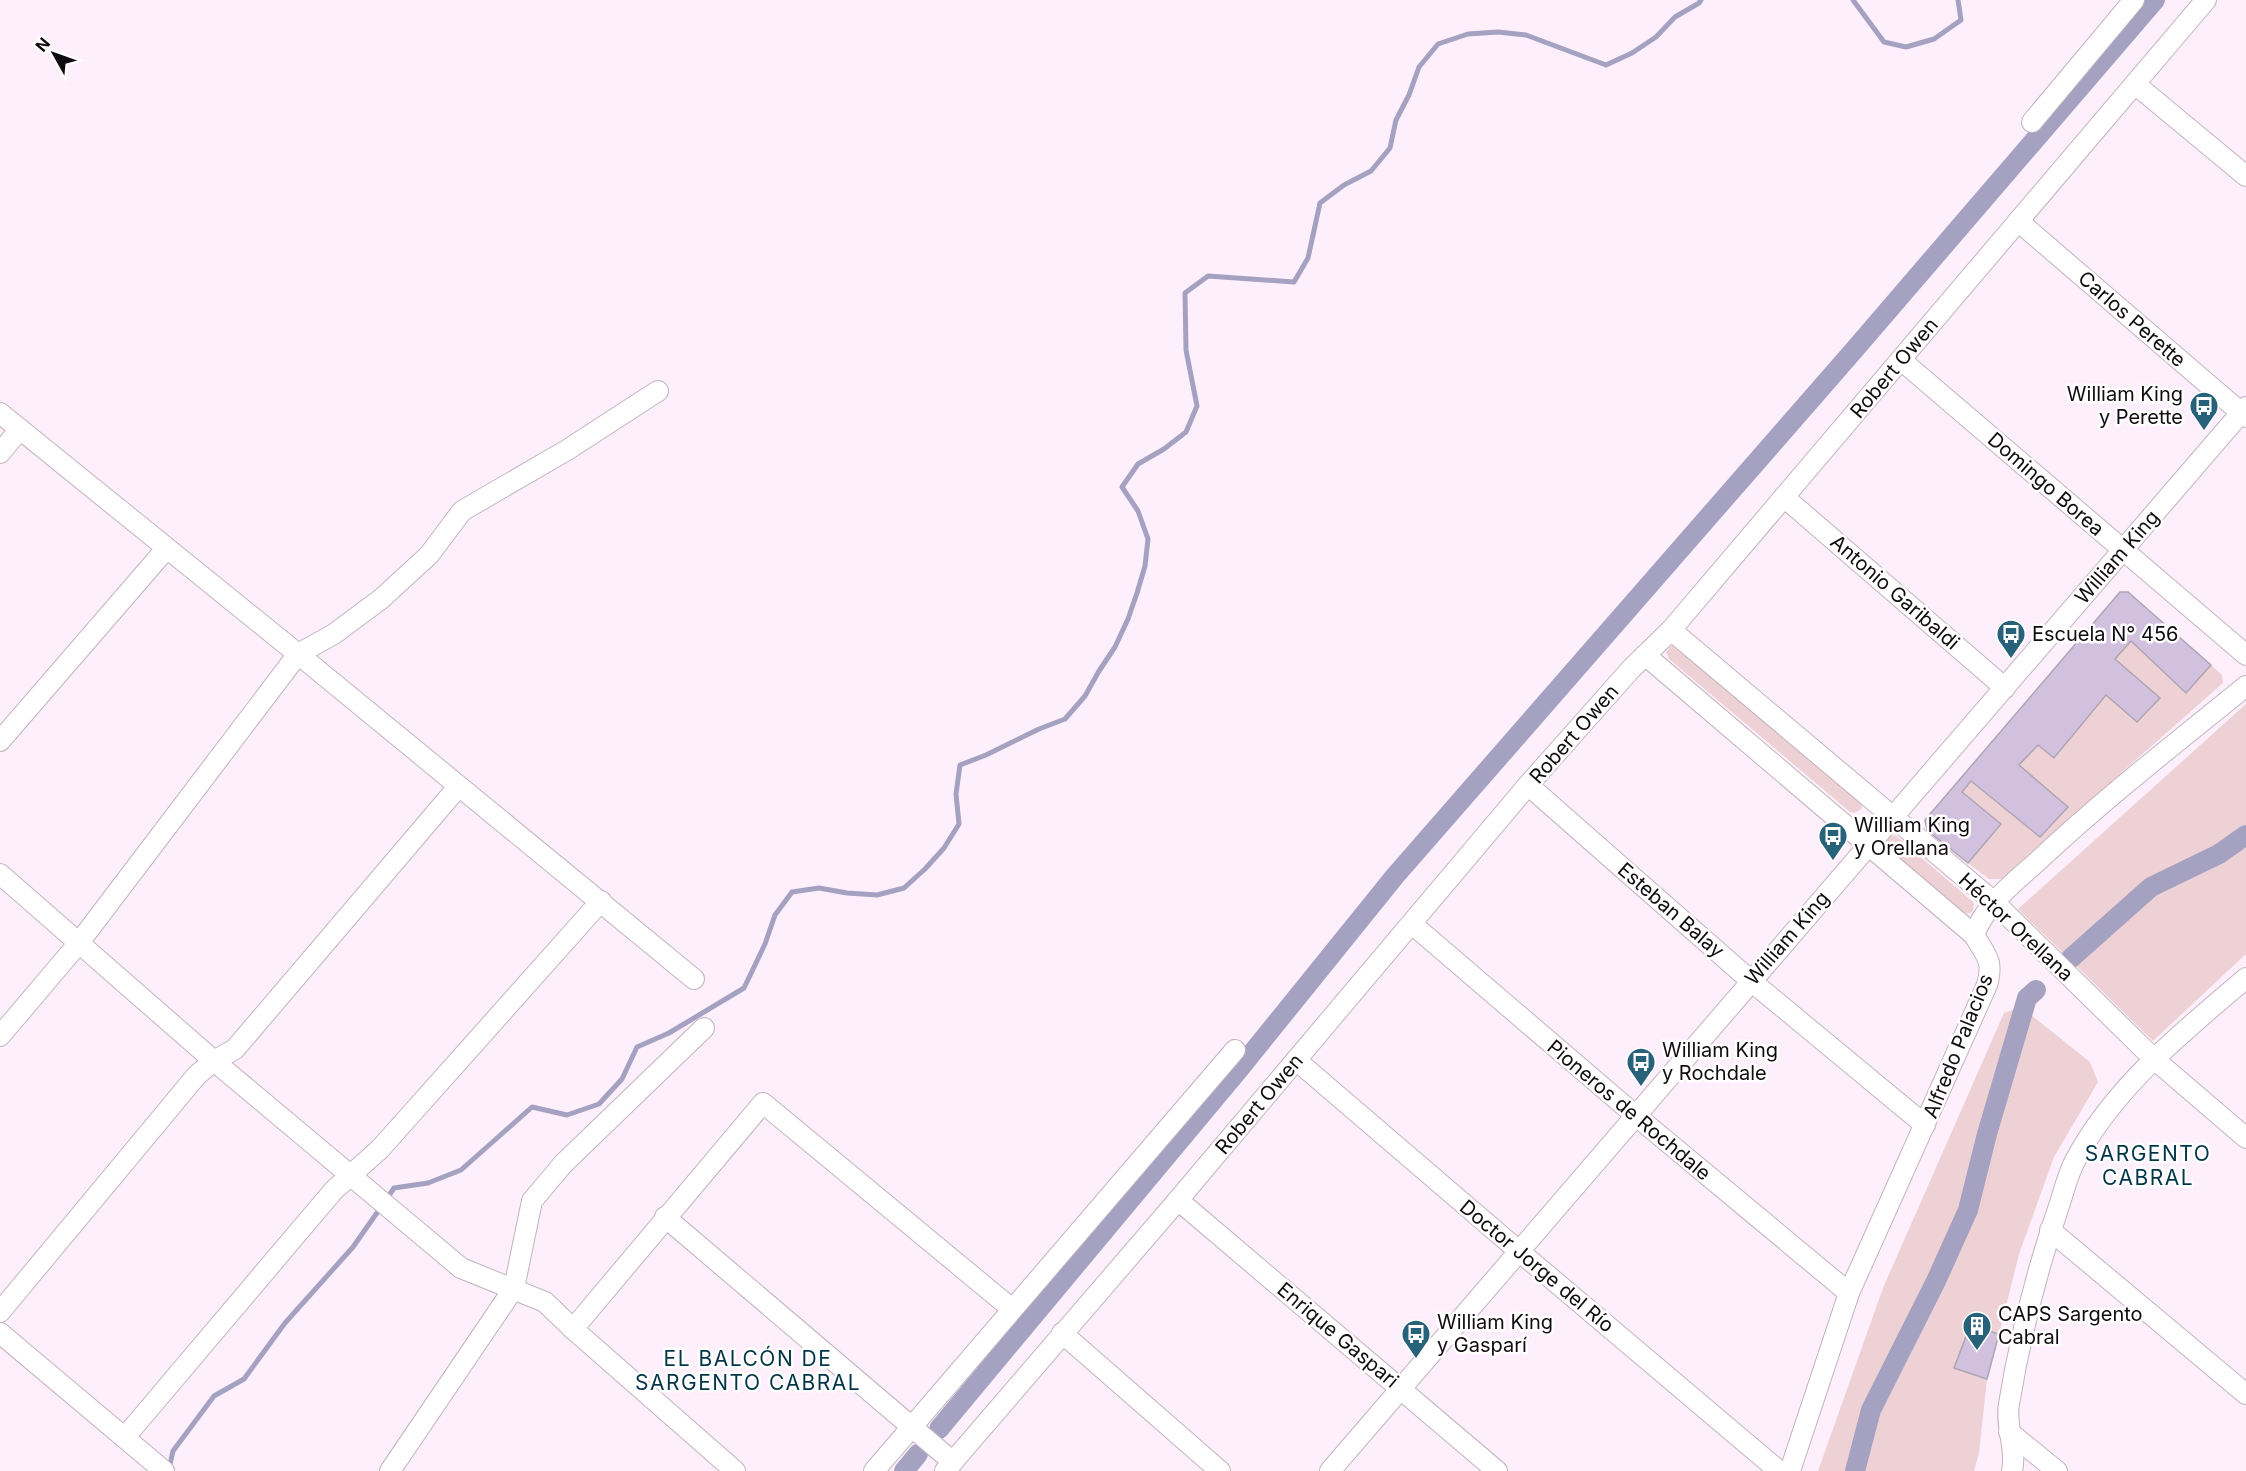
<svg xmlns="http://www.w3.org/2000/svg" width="2246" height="1471" viewBox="0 0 2246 1471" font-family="Inter,sans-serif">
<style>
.green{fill:#eed1d4}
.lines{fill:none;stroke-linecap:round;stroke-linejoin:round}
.stream{stroke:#a5a1c1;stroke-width:5}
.canal{stroke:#a5a1c1;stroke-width:20}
.building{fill:#d1c0de;stroke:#aea5b4;stroke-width:1.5}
.minor-casing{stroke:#c2b3bf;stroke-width:22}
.minor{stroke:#fff;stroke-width:20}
.labels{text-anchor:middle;stroke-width:5;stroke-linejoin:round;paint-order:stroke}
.street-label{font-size:20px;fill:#100b0f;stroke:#fff}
.poi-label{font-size:20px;fill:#100b0f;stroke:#fff;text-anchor:start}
.neighbourhood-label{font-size:21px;letter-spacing:1.5px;fill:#033549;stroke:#fff}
</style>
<rect width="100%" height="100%" fill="#feeffc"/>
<g class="green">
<path d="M2131,641l55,52 25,-28 11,10 1,8 -222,196h-12l-21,-16 33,-38 -39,-33 9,-11 69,56 28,-30 -49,-42 19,-20 17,13 51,-63 31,27 23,-24 -45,-39z"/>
<path d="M1671,646h4l185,155 2,7 -7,5 -5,-1 -181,-153 -3,-7z"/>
<path d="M2246,704v250l-93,87 -135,-132z"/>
<path d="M1895,835l77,66 2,3 -1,7 -5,3 -5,-2 -74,-63 -3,-7 2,-4z"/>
<path d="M2021,1007l69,55 8,20 -44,75 -35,97 -20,80 -29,-8 -16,42 33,11 -8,74 -5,18h-156l65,-183 121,-275z"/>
</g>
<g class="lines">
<g class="stream">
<path d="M1853,0l31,42 22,5 28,-8 27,-19 -3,-20"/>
<path d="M386,1200l8,-12 34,-5 33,-13 71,-63 35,8 32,-11 23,-25 15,-32 32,-14 75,-45 21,-44 10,-29 17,-23 27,-4 28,5 30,2 27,-7 21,-19 19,-21 15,-24 -3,-30 4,-29 26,-10 53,-26 26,-10 20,-23 14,-25 16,-24 13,-28 9,-26 8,-27 3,-27 -10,-28 -16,-24 16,-23 26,-15 22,-17 11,-26 -11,-56 -1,-57 23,-17 86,6 14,-24 12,-55 24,-18 27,-14 19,-23 6,-28 13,-25 10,-28 19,-23 30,-10 30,-2 28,3 80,30 26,-12 24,-16 19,-20 24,-14 2,-3"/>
<path d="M169,1469l4,-18 41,-55 30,-17 41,-56 68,-76 28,-40"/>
</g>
<g class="canal">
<path d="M2070,959l81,-72 68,-33 27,-19"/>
<path d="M939,1429l301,-361 155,-192 460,-527 300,-349"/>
<path d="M904,1471l14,-17"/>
<path d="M1855,1471l16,-61 65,-129 32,-71 19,-76 40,-136 9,-8"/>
</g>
</g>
<g class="building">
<path d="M2120,592h8l83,73 -25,28 -55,-52 -16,18 45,39 -23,24 -31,-27 -52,63 -16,-13 -19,20 49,42 -28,30 -69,-56 -9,11 39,32 -33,39 -41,-33 -2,-10z"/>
<path d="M1970,1326l29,8 -12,45 -33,-11z"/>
</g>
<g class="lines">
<g class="minor-casing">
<g id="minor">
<path d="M2135,84l111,92"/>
<path d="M2032,122l102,-122"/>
<path d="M2018,221l228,196"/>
<path d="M1901,360l345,295"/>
<path d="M0,413l298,241 396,325"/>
<path d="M0,453l20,-24"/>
<path d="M1784,497l221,191"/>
<path d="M1671,630l323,272 160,157 92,79"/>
<path d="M1645,655l329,280"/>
<path d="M0,741l166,-192"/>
<path d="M1528,785l223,196 174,144"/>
<path d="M0,874l214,187 247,207 84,34 28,27 162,142"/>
<path d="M1412,924l223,191 214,178"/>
<path d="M0,1036l78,-92 220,-290 36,-20 47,-35 48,-44 33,-44 105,-61 91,-59"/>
<path d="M1296,1060l224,192 259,219"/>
<path d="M1178,1200l319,271"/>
<path d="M665,1217l288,245"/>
<path d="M2050,1230l196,164"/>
<path d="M0,1312l197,-237 17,-14 21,-12 223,-262"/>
<path d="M573,1329l190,-226 249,206"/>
<path d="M0,1333l164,138"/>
<path d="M1062,1333l158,138"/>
<path d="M2009,1432l48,39"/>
<path d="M125,1437l209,-247 46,-41 221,-248"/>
<path d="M390,1471l124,-183 18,-87 31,-37 141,-136"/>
<path d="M874,1471l361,-421"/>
<path d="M945,1471l233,-271 350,-415 103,-116 40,-39 535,-630"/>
<path d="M1330,1471l916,-1064"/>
<path d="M1790,1471l59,-178 138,-308c7,-25 -1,-29 -13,-50 12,-32 41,-53 65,-75 66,-62 137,-117 207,-174"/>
<path d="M2012,1471c5,-22 -7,-45 -3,-67 11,-67 28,-134 50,-198 5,-15 9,-33 17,-47 39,-73 108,-128 170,-181"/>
</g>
</g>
<use href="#minor" class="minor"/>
</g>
<defs>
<g id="bus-pin" transform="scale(1.5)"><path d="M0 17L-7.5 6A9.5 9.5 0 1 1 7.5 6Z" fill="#28617a" stroke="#fff"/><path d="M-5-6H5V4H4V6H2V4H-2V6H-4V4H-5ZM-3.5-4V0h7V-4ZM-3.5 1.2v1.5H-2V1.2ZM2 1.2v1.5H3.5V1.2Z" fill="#fff"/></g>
<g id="building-pin" transform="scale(1.5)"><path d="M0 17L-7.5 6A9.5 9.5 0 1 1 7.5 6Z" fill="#28617a" stroke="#fff"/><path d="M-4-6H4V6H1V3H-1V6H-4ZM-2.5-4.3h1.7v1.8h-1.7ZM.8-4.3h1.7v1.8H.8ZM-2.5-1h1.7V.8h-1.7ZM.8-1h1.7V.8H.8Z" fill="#fff"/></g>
</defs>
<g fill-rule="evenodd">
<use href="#bus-pin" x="2204" y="406"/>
<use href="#bus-pin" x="2011" y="634"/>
<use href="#bus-pin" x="1833" y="836"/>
<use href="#bus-pin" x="1641" y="1062"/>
<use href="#building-pin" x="1977" y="1326"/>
<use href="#bus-pin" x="1416" y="1334"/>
</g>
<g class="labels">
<g class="street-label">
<text transform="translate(2132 319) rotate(41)" y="7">Carlos Perette</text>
<text transform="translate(1894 368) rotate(-50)" y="7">Robert Owen</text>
<text transform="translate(2046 484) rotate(41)" y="7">Domingo Borea</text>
<text transform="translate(2117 557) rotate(-49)" y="7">William King</text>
<text transform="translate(1895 592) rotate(41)" y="7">Antonio Garibaldi</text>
<text transform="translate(1574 734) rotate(-49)" y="7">Robert Owen</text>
<text transform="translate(1671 910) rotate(41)" y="7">Esteban Balay</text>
<text transform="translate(2016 927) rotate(43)" y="7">Héctor Orellana</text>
<text transform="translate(1787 938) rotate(-49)" y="7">William King</text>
<text transform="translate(1958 1046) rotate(-68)" y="7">Alfredo Palacios</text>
<text transform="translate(1259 1104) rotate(-50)" y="7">Robert Owen</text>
<text transform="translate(1629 1110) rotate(40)" y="7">Pioneros de Rochdale</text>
<text transform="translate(1537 1266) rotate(40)" y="7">Doctor Jorge del Río</text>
<text transform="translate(1338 1335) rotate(40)" y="7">Enrique Gaspari</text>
</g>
<g class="poi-label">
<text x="2183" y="401" text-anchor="end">William King<tspan x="2183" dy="23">y Perette</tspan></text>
<text x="2032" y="641">Escuela N° 456</text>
<text x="1854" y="832">William King<tspan x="1854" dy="23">y Orellana</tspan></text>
<text x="1662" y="1057">William King<tspan x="1662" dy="23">y Rochdale</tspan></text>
<text x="1998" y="1321">CAPS Sargento<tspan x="1998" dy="23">Cabral</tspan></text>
<text x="1437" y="1329">William King<tspan x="1437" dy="23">y Gasparí</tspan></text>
</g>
<g class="neighbourhood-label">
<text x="2148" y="1161">SARGENTO<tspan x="2148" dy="24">CABRAL</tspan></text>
<text x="748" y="1366">EL BALCÓN DE<tspan x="748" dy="24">SARGENTO CABRAL</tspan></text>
</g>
</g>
<g transform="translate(54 54) rotate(310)" stroke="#ffffff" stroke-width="4.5" paint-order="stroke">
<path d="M0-4.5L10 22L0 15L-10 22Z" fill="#100b0f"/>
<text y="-9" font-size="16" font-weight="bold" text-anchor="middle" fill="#100b0f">N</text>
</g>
</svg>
